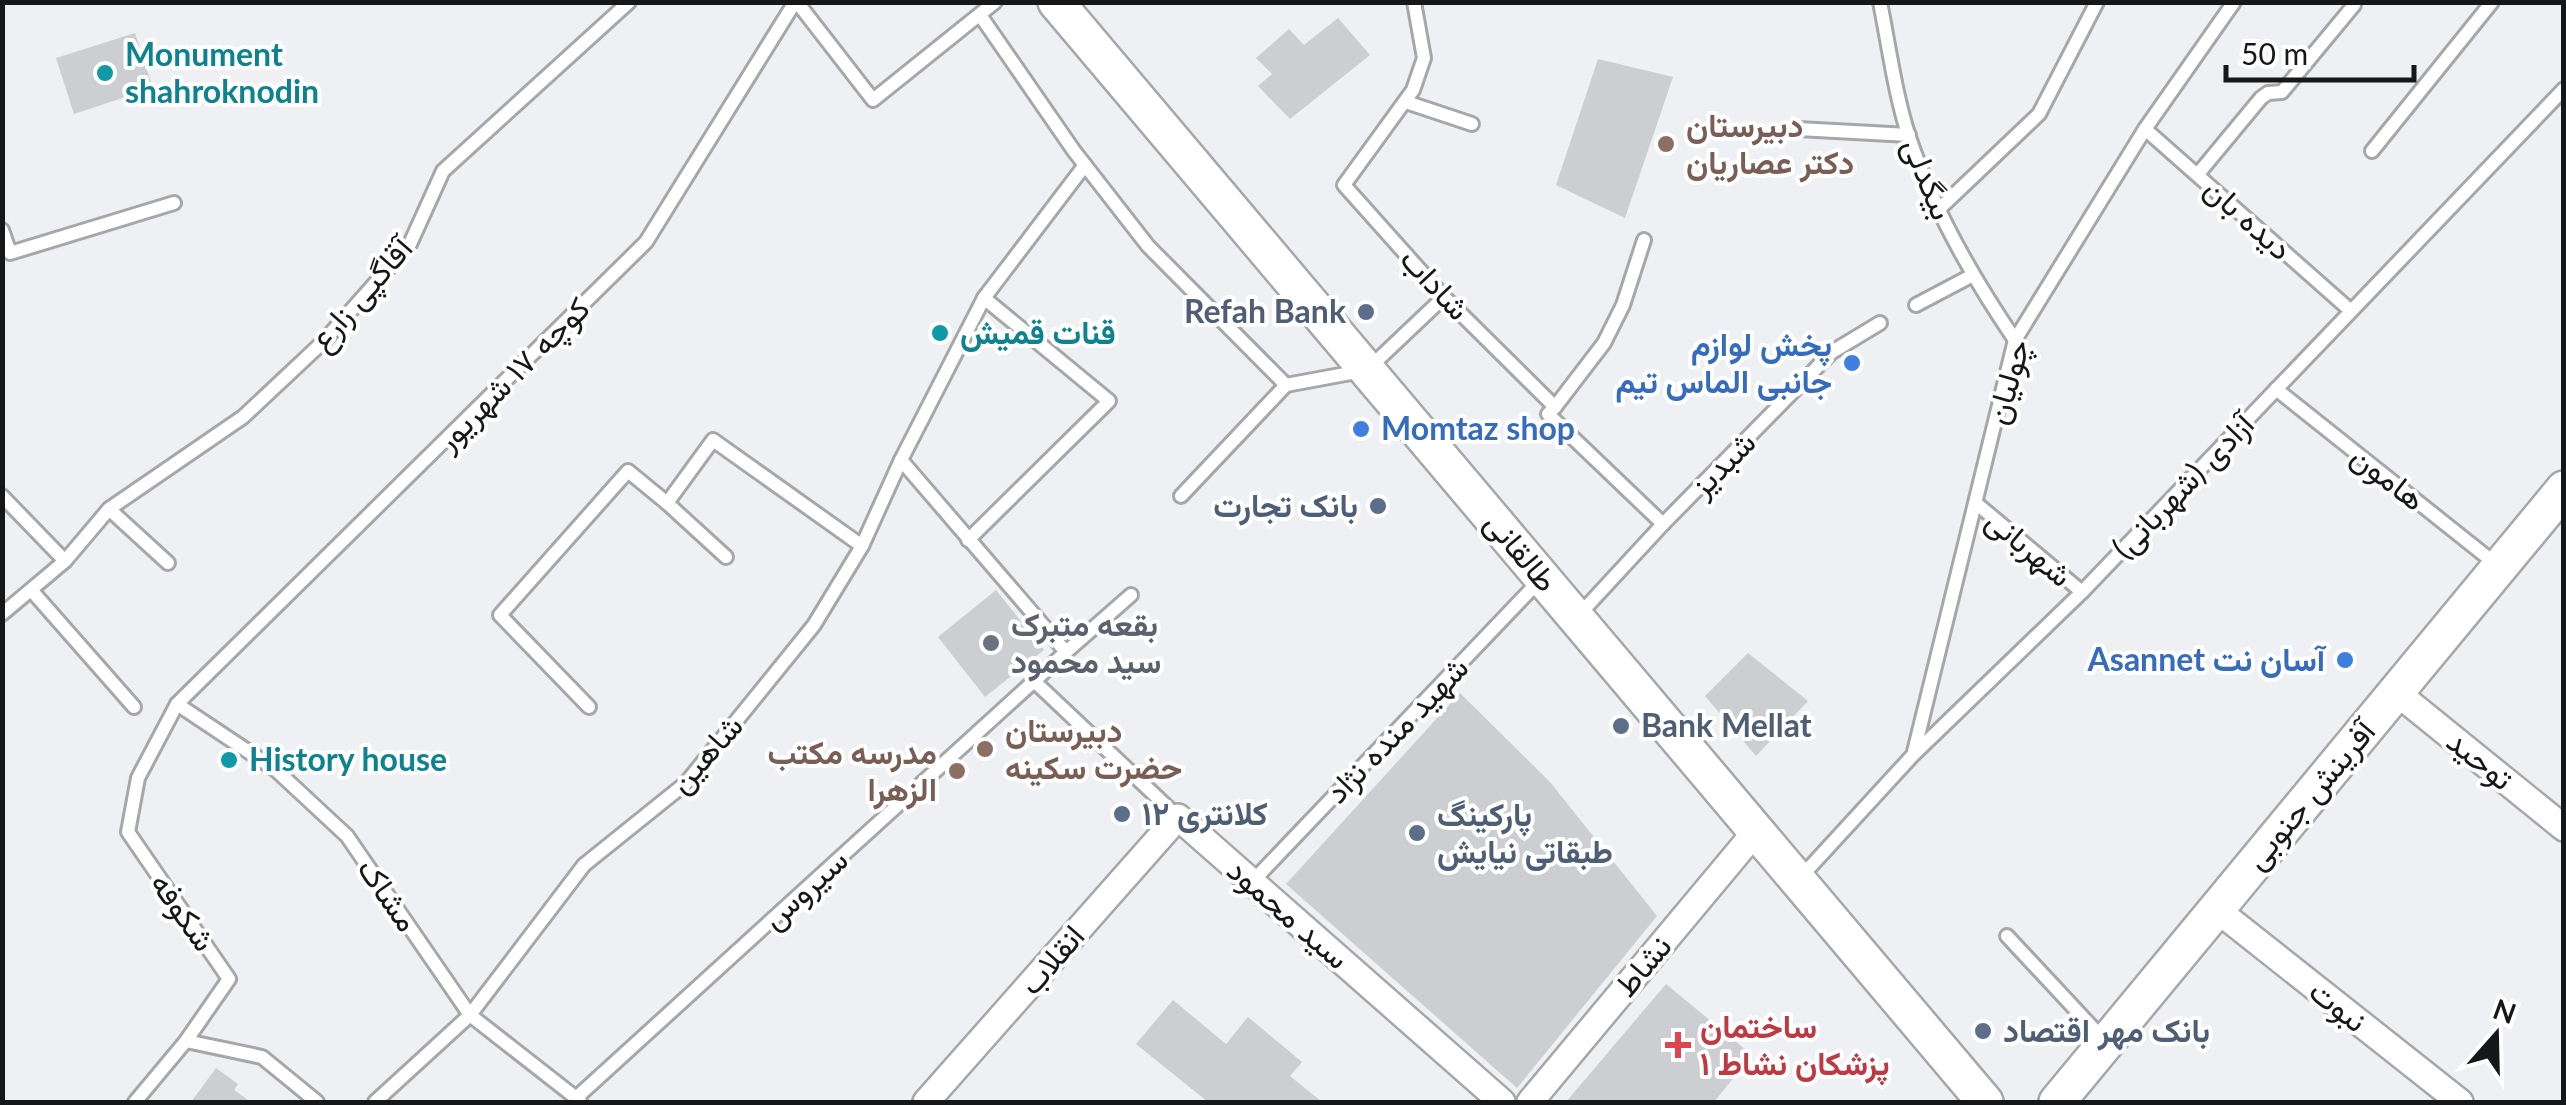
<svg xmlns="http://www.w3.org/2000/svg" width="2566" height="1105" viewBox="0 0 2566 1105" font-family="Lato,Vazirmatn,sans-serif">
<style>
.building{fill:#ccced1}
.lines{fill:none;stroke-linecap:round;stroke-linejoin:round}
.service-casing{stroke:#a5a7a9;stroke-width:18}
.minor-casing{stroke:#a5a7a9;stroke-width:30}
.secondary-casing{stroke:#a5a7a9;stroke-width:40}
.service{stroke:#fff;stroke-width:12}
.minor{stroke:#fff;stroke-width:25}
.secondary{stroke:#fff;stroke-width:35}
.culture-dot{fill:#0f9aa8;stroke:#fff;stroke-width:4}
.education-dot{fill:#8d6e63;stroke:#fff;stroke-width:4}
.service-dot{fill:#5c6f8a;stroke:#fff;stroke-width:4}
.shop-dot{fill:#3f7fe0;stroke:#fff;stroke-width:4}
.worship-dot{fill:#6b7280;stroke:#fff;stroke-width:4}
.health-dot{fill:#e0444e;stroke:#fff;stroke-width:4}
.labels{text-anchor:middle;stroke-width:8;stroke-linejoin:round;paint-order:stroke}
.culture-label{font-size:32px;font-weight:bold;fill:#0d838f;stroke:#fff;text-anchor:start}
.education-label{font-size:32px;font-weight:bold;fill:#785e54;stroke:#fff;text-anchor:start}
.street-label{font-size:32px;fill:#161718;stroke:#fff}
.service-label{font-size:32px;font-weight:bold;fill:#4e5e75;stroke:#fff;text-anchor:start}
.shop-label{font-size:32px;font-weight:bold;fill:#366cbe;stroke:#fff;text-anchor:end}
.worship-label{font-size:32px;font-weight:bold;fill:#5b616d;stroke:#fff;text-anchor:start}
.health-label{font-size:32px;font-weight:bold;fill:#be3a42;stroke:#fff;text-anchor:start}
</style>
<rect width="100%" height="100%" fill="#eef0f3"/>
<g class="building">
<path d="M1338,18l32,37 -80,64 -32,-33 14,-12 -16,-16 33,-29 15,16z"/>
<path d="M135,33l18,55 -79,26 -18,-56z"/>
<path d="M1598,59l75,18 -48,141 -69,-33z"/>
<path d="M996,590l48,60 -59,47 -47,-60z"/>
<path d="M1748,653l60,48 -52,55 -51,-60z"/>
<path d="M1460,693l90,89 107,134 -140,172 -231,-204z"/>
<path d="M1666,984l86,71 -38,47h-148z"/>
<path d="M1173,1000l53,44 22,-27 54,45 -12,14 32,26h-114l-72,-58z"/>
<path d="M216,1068l22,16 -4,6 17,12h-60z"/>
</g>
<g class="lines">
<g class="service-casing">
<g id="service">
<path d="M797,2l76,98 122,-98"/>
<path d="M1414,2l10,56 -11,32 -69,95 100,112 111,110 -7,7 115,110"/>
<path d="M1880,2c9,45 15,92 29,135 25,74 63,140 106,203"/>
<path d="M980,15l94,136 74,95 138,139 81,-15 77,-73"/>
<path d="M1406,102l66,22"/>
<path d="M1798,129l111,6"/>
<path d="M2145,129l206,182"/>
<path d="M2372,151l120,-149"/>
<path d="M2198,174l63,-76 7,-5 14,-1 72,-87"/>
<path d="M1938,210l101,-96 58,-112"/>
<path d="M2,230l8,23 164,-50"/>
<path d="M984,298l101,-133"/>
<path d="M1916,305l55,-29"/>
<path d="M2276,389l221,176"/>
<path d="M1555,407l49,-64 19,-38 21,-65"/>
<path d="M2,496l63,65"/>
<path d="M1181,496l105,-111"/>
<path d="M667,503l59,54"/>
<path d="M1977,504l105,88"/>
<path d="M109,509l59,54"/>
<path d="M32,591l102,116"/>
<path d="M2,614l63,-53 44,-52 134,-92 81,-76 86,-97 33,-73 186,-169"/>
<path d="M1578,616l85,-92 169,-172 48,-29"/>
<path d="M1066,652l65,-57"/>
<path d="M1034,681l144,136"/>
<path d="M177,704l99,66 71,66 123,179 110,86"/>
<path d="M589,707l-89,-92 128,-144 39,32 46,-63 149,106"/>
<path d="M1914,752l101,-412 130,-211 89,-127"/>
<path d="M1800,878l113,-123 169,-163 482,-503"/>
<path d="M1252,882l288,-302"/>
<path d="M2007,936l97,104"/>
<path d="M186,1041l76,16 55,45"/>
<path d="M576,1098l490,-446 -165,-192"/>
<path d="M135,1102l51,-61 43,-62 -101,-147 10,-54 39,-74 469,-462 149,-240"/>
<path d="M375,1102l95,-87 114,-150 102,-82 128,-158 48,-79 39,-86 83,-162 125,103 -141,139"/>
</g>
</g>
<g class="minor-casing">
<g id="minor">
<path d="M2396,692l168,136"/>
<path d="M2216,909l244,193"/>
<path d="M926,1102l252,-285 324,285"/>
<path d="M1530,1102l227,-272"/>
</g>
</g>
<g class="secondary-casing">
<g id="secondary">
<path d="M1056,2l929,1100"/>
<path d="M2057,1102l507,-613"/>
</g>
</g>
<use href="#service" class="service"/>
<use href="#minor" class="minor"/>
<use href="#secondary" class="secondary"/>
</g>
<g class="culture-dot">
<circle cx="105" cy="73" r="10"/>
<circle cx="940" cy="333" r="10"/>
<circle cx="229" cy="760" r="10"/>
</g>
<g class="education-dot">
<circle cx="1666" cy="144" r="10"/>
<circle cx="985" cy="749" r="10"/>
<circle cx="957" cy="771" r="10"/>
</g>
<g class="service-dot">
<circle cx="1366" cy="312" r="10"/>
<circle cx="1378" cy="506" r="10"/>
<circle cx="1621" cy="726" r="10"/>
<circle cx="1122" cy="814" r="10"/>
<circle cx="1417" cy="833" r="10"/>
<circle cx="1983" cy="1031" r="10"/>
</g>
<g class="shop-dot">
<circle cx="1852" cy="363" r="10"/>
<circle cx="1361" cy="429" r="10"/>
<circle cx="2345" cy="660" r="10"/>
</g>
<circle class="worship-dot" cx="991" cy="643" r="10"/>
<path class="health-dot" d="M1673 1030h10v10h10v10h-10v10h-10v-10h-10v-10h10z"/>
<g class="labels">
<g class="culture-label">
<text x="125" y="66">Monument<tspan x="125" dy="37">shahroknodin</tspan></text>
<text x="960" y="344">قنات قمیش</text>
<text x="249" y="771">History house</text>
</g>
<g class="education-label">
<text x="1686" y="137">دبیرستان<tspan x="1686" dy="37">دکتر عصاریان</tspan></text>
<text x="1005" y="742">دبیرستان<tspan x="1005" dy="37">حضرت سکینه</tspan></text>
<text x="937" y="764" text-anchor="end">مدرسه مکتب<tspan x="937" dy="37">الزهرا</tspan></text>
</g>
<g class="street-label">
<text transform="translate(1928 179) rotate(68)" y="11">بیگدلی</text>
<text transform="translate(2248 219) rotate(42)" y="11">دیده بان</text>
<text transform="translate(1435 284) rotate(47)" y="11">شاداب</text>
<text transform="translate(361 294) rotate(-49)" y="11">آقاگپی زارع</text>
<text transform="translate(513 374) rotate(-45)" y="11">کوچه ۱۷ شهریور</text>
<text transform="translate(2008 382) rotate(-74)" y="11">چولیان</text>
<text transform="translate(1723 464) rotate(-45)" y="11">شبدیز</text>
<text transform="translate(2388 478) rotate(38)" y="11">هامون</text>
<text transform="translate(2183 486) rotate(-46)" y="11">آزادی (شهربانی)</text>
<text transform="translate(2029 548) rotate(40)" y="11">شهربانی</text>
<text transform="translate(1521 552) rotate(50)" y="11">طالقانی</text>
<text transform="translate(1397 730) rotate(-46)" y="11">شهید منده نژاد</text>
<text transform="translate(706 754) rotate(-48)" y="11">شاهین</text>
<text transform="translate(2480 760) rotate(39)" y="11">توحید</text>
<text transform="translate(2310 795) rotate(-50)" y="11">آفرینش جنوبی</text>
<text transform="translate(805 889) rotate(-42)" y="11">سیروس</text>
<text transform="translate(388 895) rotate(55)" y="11">مشاک</text>
<text transform="translate(183 912) rotate(55)" y="11">شکوفه</text>
<text transform="translate(1288 914) rotate(41)" y="11">سید محمود</text>
<text transform="translate(1052 960) rotate(-49)" y="11">انقلاب</text>
<text transform="translate(1643 966) rotate(-50)" y="11">نشاط</text>
<text transform="translate(2338 1006) rotate(38)" y="11">نبوت</text>
</g>
<g class="service-label">
<text x="1346" y="323" text-anchor="end">Refah Bank</text>
<text x="1358" y="517" text-anchor="end">بانک تجارت</text>
<text x="1641" y="737">Bank Mellat</text>
<text x="1142" y="825">کلانتری ۱۲</text>
<text x="1437" y="826">پارکینگ<tspan x="1437" dy="37">طبقاتی نیایش</tspan></text>
<text x="2003" y="1042">بانک مهر اقتصاد</text>
</g>
<g class="shop-label">
<text x="1832" y="356">پخش لوازم<tspan x="1832" dy="37">جانبی الماس تیم</tspan></text>
<text x="1381" y="440" text-anchor="start">Momtaz shop</text>
<text x="2325" y="671">Asannet آسان نت</text>
</g>
<g class="worship-label">
<text x="1011" y="636">بقعه متبرک<tspan x="1011" dy="37">سید محمود</tspan></text>
</g>
<g class="health-label">
<text x="1700" y="1038">ساختمان<tspan x="1700" dy="37">پزشکان نشاط ۱</tspan></text>
</g>
</g>
<rect width="2566" height="1105" fill="none" stroke="#161718" stroke-width="10"/>
<g transform="translate(2496 1035) rotate(20)" stroke="#ffffff" stroke-width="8" paint-order="stroke">
<path d="M0-8L18 38L0 25L-18 38Z" fill="#161718"/>
<text y="-15" font-size="28" font-weight="bold" text-anchor="middle" fill="#161718">N</text>
</g>
<path d="M2226 65v15h188v-15" fill="none" stroke="#161718" stroke-width="5"/>
<text x="2241" y="65" font-size="30" fill="#161718" stroke="#ffffff" stroke-width="8" paint-order="stroke">50 m</text>
</svg>
